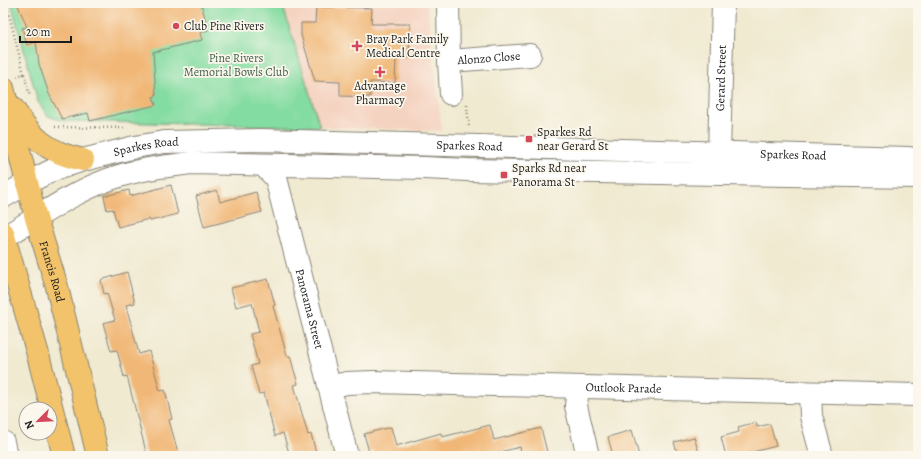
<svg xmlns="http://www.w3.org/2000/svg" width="921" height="459" viewBox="0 0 921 459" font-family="Alegreya,serif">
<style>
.built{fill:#f5d3c1}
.green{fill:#83dca1;stroke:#507c5e}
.building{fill:#f1b777}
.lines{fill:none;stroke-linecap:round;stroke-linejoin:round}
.minor-casing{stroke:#868376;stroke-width:24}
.major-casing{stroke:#868376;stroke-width:24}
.path{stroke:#868376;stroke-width:2.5;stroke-dasharray:1 3;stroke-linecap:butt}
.minor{stroke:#fff;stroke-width:22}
.major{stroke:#f2c36a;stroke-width:22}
.poi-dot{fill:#d1495b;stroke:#fbf7ec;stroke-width:1.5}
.labels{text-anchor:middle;stroke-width:3.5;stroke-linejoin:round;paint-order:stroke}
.poi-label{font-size:12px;fill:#1c1c1c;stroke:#fbf7ec;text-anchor:start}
.park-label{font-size:12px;fill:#405f4b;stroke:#fbf7ec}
.street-label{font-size:12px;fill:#1c1c1c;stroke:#fbf7ec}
</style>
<rect width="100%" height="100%" fill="#fbf7ec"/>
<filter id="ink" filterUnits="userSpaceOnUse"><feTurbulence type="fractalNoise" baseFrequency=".025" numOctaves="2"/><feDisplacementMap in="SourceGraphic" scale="8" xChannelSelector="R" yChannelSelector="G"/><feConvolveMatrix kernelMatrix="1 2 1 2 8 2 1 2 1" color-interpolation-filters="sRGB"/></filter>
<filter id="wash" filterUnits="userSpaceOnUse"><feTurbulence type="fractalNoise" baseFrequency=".012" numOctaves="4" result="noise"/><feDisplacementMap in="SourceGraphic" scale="16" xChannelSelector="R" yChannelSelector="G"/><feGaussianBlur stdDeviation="0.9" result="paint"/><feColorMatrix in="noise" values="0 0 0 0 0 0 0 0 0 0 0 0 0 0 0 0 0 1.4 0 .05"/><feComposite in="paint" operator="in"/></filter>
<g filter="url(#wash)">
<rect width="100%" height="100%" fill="#f0ead1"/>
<path class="built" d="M282,3h145l15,128 -122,-4z"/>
<path class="green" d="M11,3h271l38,124 -257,-6 -15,-5 -10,-14z"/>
<g id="blocks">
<g class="building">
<path d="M17,3h184l7,27 -8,3 2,7 -49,12 3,44 -3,1 3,8 -66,16 -2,-8 -26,6 -13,-25 -10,-30 -3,-22 -9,3 -5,-17 5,-1z"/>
<path d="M316,7l56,1 -1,16h39l-1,34 -13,-1 -1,26 -25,-1v15l-30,-1v-14l-25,-1 -14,-46v-12h14z"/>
<path d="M171,185l7,29 -28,7 -1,-2 -31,8 -5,-18 -6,1 -3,-14 25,-6 1,6z"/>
<path d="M217,190l3,12 36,-10 6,20 -58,15 -8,-31z"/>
<path d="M127,272l8,31 -9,2 13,49 10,-3 11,40 5,-1 7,29 -3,1 10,36h-32l-20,-80 -3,1 -7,-27 -6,1 -8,-28 12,-3 -8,-27 -3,1 -3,-14z"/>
<path d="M268,279l7,26 -2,1 14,50h3l8,28 -4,1 14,50 3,-1 6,22h-27l-7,-23 -8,3 -11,-43 -5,1 -8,-28 7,-2 -8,-30 9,-2 -7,-29 -16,4 -5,-19z"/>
<path d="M756,422l1,5 13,-3 6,22 -38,10h-12l-5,-19 18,-5 -1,-5z"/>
<path d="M490,425l4,15 47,-12 7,28h-26l-2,-9 -35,9h-110l-1,-5 -5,1 -5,-18 27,-7 5,19 45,-13 1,4z"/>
<path d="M632,430l7,26h-26l-5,-19z"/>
<path d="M694,437l6,19h-22l-4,-14z"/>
</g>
</g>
</g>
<g filter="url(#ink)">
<use href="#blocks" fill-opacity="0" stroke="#868376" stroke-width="1"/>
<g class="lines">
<g class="minor-casing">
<g id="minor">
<path d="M448,3l1,58 2,33"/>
<path id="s1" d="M449,61l81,-6"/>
<path id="s2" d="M719,153l4,-150"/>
<path id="s3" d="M264,166l12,12 71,278"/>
<path id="s4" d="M3,197l24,-14 26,-13 30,-10 52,-13 29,-5 97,-2 648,18 9,3"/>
<path d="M3,238c37,-22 72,-48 113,-61 24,-8 51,-11 76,-14l232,5 44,2 450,7"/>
<path id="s5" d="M329,387l18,-4 26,-1 545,13"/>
<path d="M578,387l-2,19 12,50"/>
<path d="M810,393l1,23 11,40"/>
<path d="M3,442l3,14"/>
</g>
</g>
<g class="major-casing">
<g id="major">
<path id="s6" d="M3,88l33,130 21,69 41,169"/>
<path d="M12,107c20,31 34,45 71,53"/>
<path d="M3,233l34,118 27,105"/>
</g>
</g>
<g class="path">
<path d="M6,3l18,71 -7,2"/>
<path d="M24,74l6,23"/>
<path d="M467,105l2,23"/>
<path d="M55,127l72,1"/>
</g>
<use href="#minor" class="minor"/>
<use href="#major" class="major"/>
</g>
</g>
<g class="poi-dot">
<circle cx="176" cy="26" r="4"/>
<path d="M355 40h4v4h4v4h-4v4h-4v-4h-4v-4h4z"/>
<path d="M378 66h4v4h4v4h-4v4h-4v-4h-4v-4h4z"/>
<rect x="525" y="135" width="8" height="8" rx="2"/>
<rect x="500" y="171" width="8" height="8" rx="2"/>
</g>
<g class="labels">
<g class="poi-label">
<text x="184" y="30">Club Pine Rivers</text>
<text x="366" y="43">Bray Park Family<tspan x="366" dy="14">Medical Centre</tspan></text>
<text x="380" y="90" text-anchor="middle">Advantage<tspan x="380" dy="14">Pharmacy</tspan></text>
<text x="537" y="136">Sparkes Rd<tspan x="537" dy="14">near Gerard St</tspan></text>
<text x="512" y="172">Sparks Rd near<tspan x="512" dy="14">Panorama St</tspan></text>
</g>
<g class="park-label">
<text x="236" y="62">Pine Rivers<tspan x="236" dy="14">Memorial Bowls Club</tspan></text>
</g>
<g class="street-label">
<text dy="4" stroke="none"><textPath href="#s1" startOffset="40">Alonzo Close</textPath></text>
<text dy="4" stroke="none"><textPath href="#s2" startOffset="75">Gerard Street</textPath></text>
<text dy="4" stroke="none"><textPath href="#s4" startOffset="477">Sparkes Road</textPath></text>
<text dy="4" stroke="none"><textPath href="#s4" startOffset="153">Sparkes Road</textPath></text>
<text dy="4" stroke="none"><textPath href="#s4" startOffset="801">Sparkes Road</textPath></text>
<text dy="4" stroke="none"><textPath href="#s6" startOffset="190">Francis Road</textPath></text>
<text dy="4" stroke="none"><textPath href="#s3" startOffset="152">Panorama Street</textPath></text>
<text dy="4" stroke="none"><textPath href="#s5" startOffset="295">Outlook Parade</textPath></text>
</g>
</g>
<rect width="921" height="459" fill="none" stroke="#fbf7ec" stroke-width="16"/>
<g transform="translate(38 421) rotate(246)"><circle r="19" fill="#fbf7ec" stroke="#a29f99"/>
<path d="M0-3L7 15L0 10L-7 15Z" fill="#d1495b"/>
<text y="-6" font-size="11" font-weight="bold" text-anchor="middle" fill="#1c1c1c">N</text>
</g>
<path d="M20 36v6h51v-6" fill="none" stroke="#1c1c1c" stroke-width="2"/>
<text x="26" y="36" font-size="12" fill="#1c1c1c" stroke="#fbf7ec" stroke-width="3" paint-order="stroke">20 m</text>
</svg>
